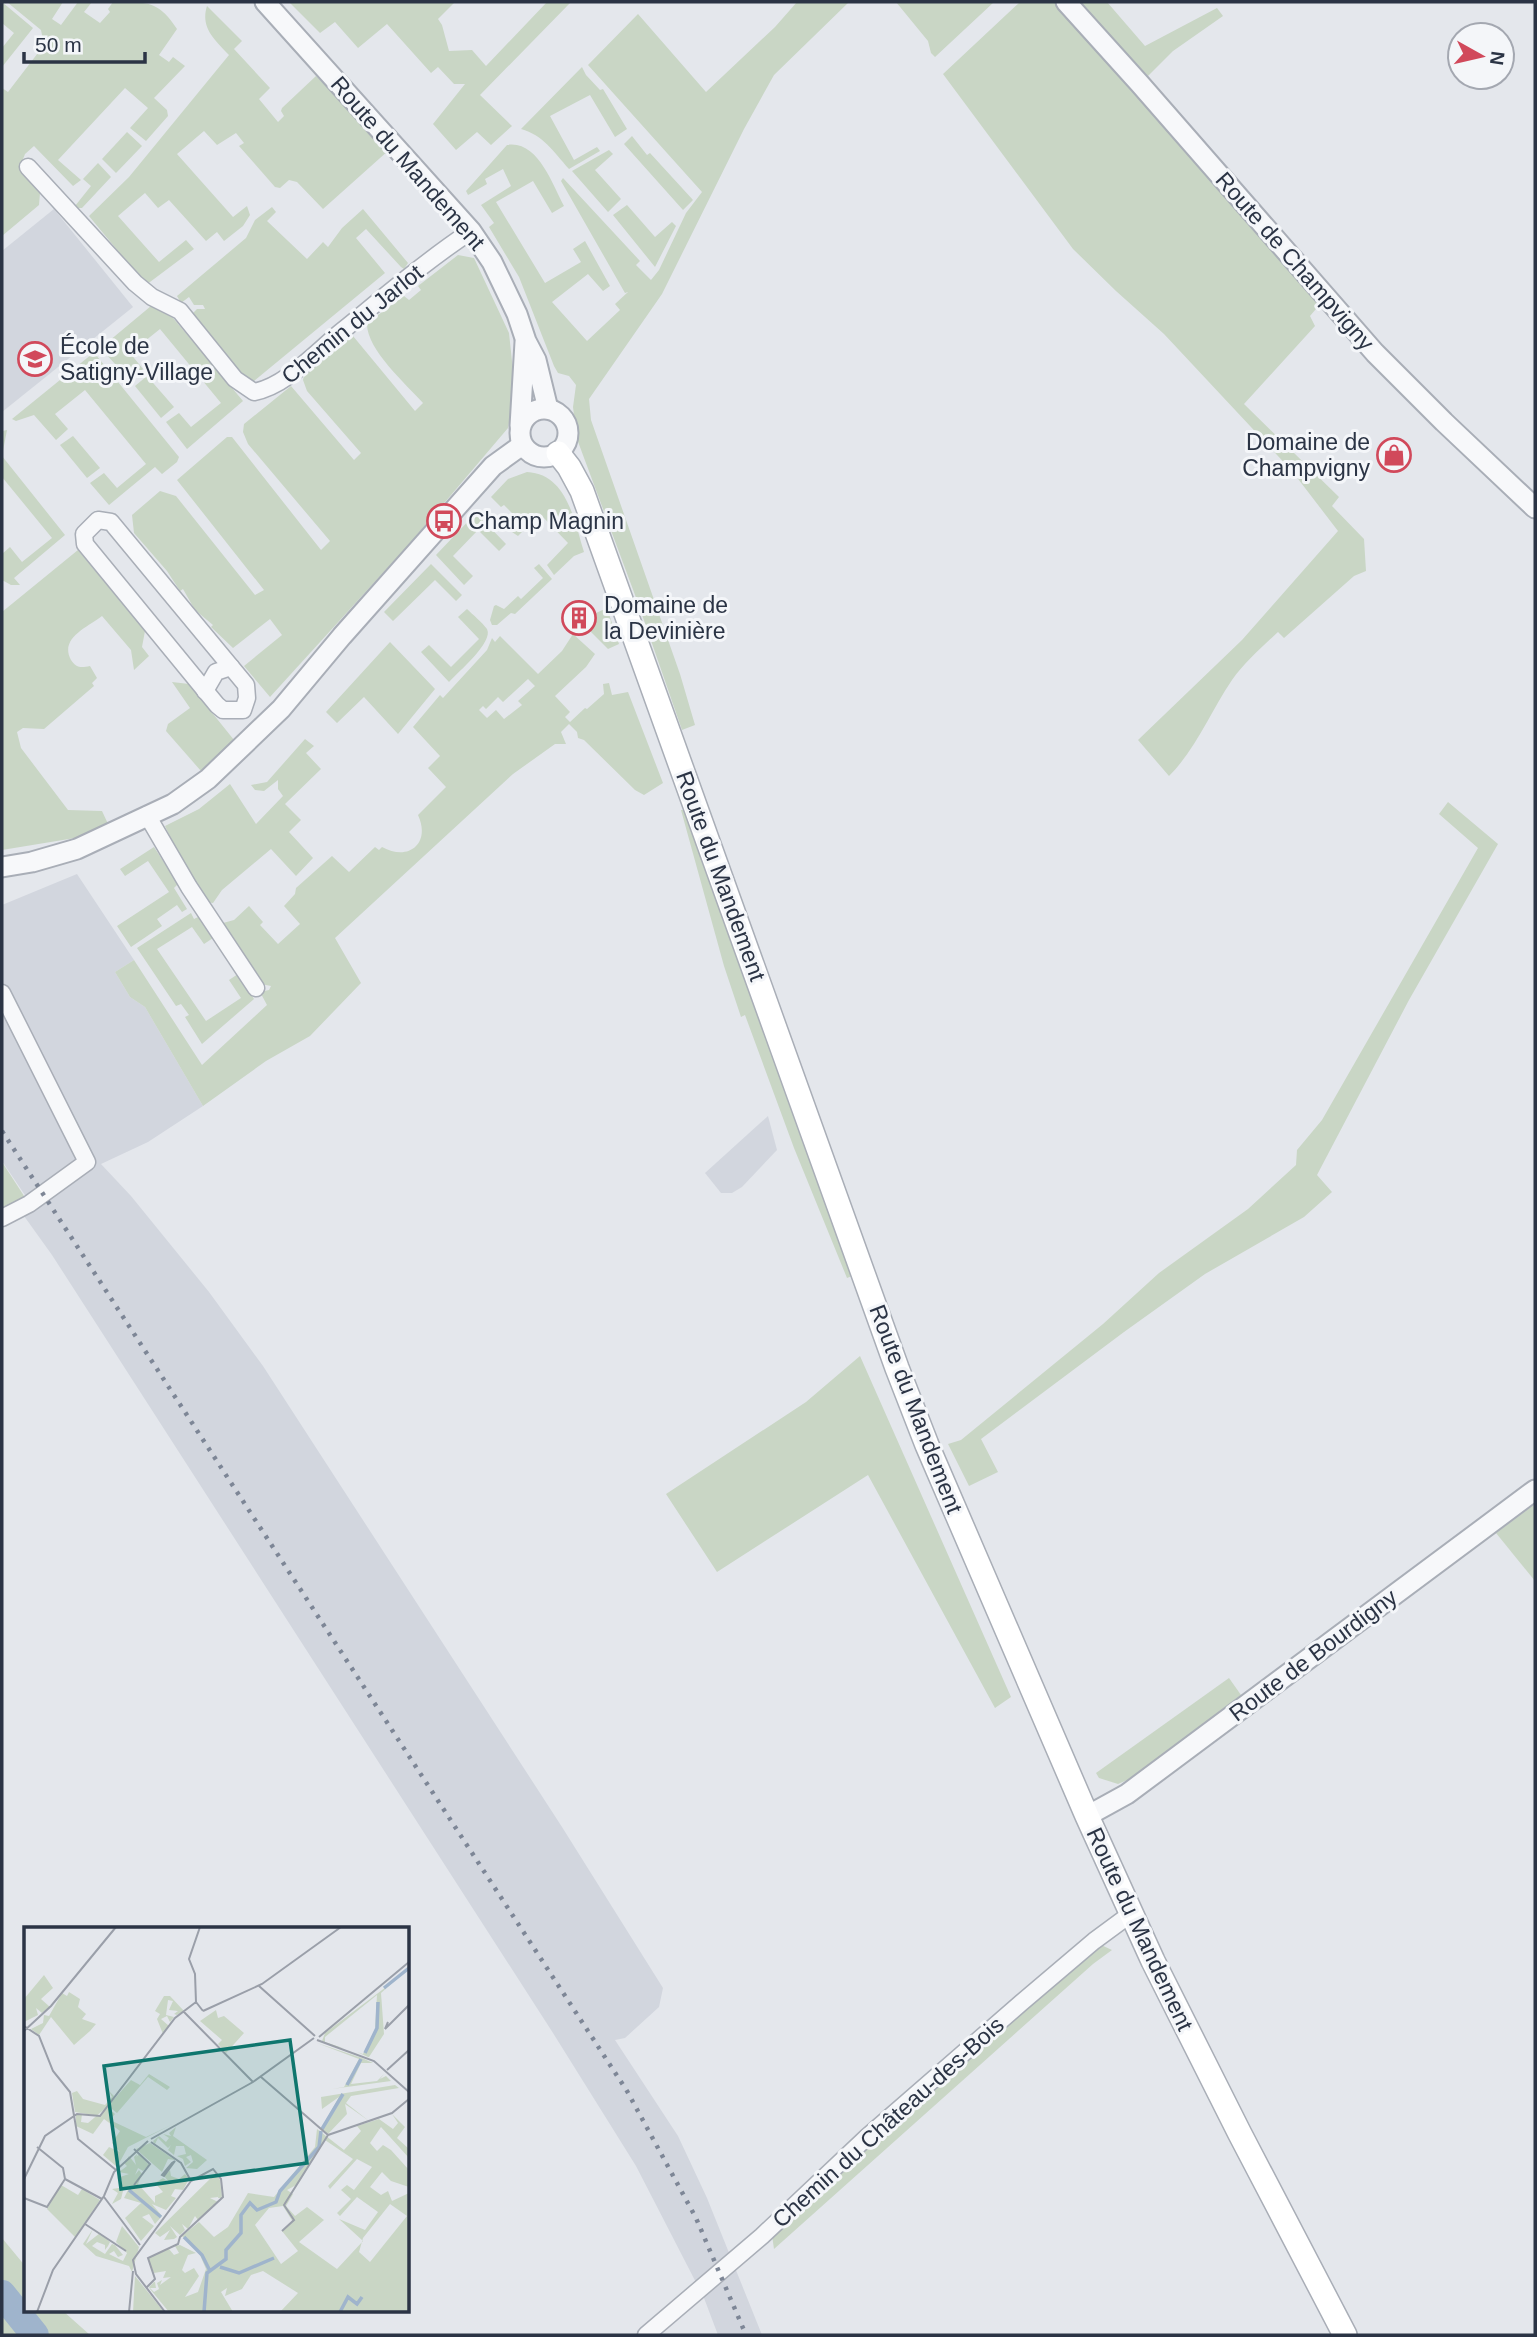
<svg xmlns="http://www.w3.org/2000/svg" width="1537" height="2337" viewBox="0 0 1537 2337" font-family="Arial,sans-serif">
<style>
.built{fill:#d2d6de}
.green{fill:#c9d6c5;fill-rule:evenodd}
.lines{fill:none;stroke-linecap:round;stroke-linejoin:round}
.river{stroke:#9fb4cc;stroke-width:28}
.minor-casing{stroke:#a9aeb7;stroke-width:19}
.tertiary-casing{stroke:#a9aeb7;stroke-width:23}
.secondary-casing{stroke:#a9aeb7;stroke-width:26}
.minor{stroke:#f7f8fa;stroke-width:16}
.tertiary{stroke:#f7f8fa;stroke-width:19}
.secondary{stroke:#fff;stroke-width:23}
.rail{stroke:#7d8696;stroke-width:4.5;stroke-dasharray:3.5 7;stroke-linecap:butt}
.labels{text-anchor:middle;stroke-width:6;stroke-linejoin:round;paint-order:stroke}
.street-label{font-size:23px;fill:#2b3445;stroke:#f4f6f9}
.poi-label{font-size:23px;fill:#2b3445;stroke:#f4f6f9;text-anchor:start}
.inset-river{fill:none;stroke:#9fb4cc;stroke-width:3.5}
.inset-road{fill:none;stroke:#9a9fa9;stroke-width:2}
.view{fill:#0f766e;fill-opacity:0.15;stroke:#0f766e;stroke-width:3.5}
.inset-edge{fill:none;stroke:#2b3445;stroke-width:3.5}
</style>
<rect width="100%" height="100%" fill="#e4e7ec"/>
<g class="built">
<path d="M54,209l79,98 -131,105v-161z"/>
<path d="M77,874l57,86 -19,12 15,25 15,10 58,99 -55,36 -47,22 30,32 78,96 54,74 299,461 101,161 -4,19 -34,31 -10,2 63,96 29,62 55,137h-44l-14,-37 -68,-132 -83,-133 -501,-778 -28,-39 11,-6 -33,-49v-256z"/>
<path d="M768,1116l9,34 -35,37 -10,6h-11l-16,-20z"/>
</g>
<g class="green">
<path d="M2,2l31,26 -31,39v-19l12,-15 -12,-10z"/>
<path d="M7,2h56l-11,17 9,6 17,-23h14l-8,10 16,11 10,-11 -2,-3 5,-7c34,0 45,-2 64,27l-18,26 10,7 4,-5 12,9 -31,32 13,12 1,6 -22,25 -16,-13 18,-20 -23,-20 -67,72 23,20 -8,6 -39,-40 -9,8 -5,13 20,26 -1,12 -37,31v-148l6,4 36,-47 -3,-15z"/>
<path d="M289,2h166l-17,17 4,6 7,26 23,-1 14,16 61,-64h24l-91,93 32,31 -21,19 -14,-13 -21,18 -23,-26 32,-40h-11l-16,-17 -7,6 -44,-49 -29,24 -23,-26 -15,11z"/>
<path d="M797,2h52l-75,73 -30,54 -82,165 -73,105 2,21 89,254 15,51 -13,5 -44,-127 -61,-164 -4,-32 3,-22 -7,-9 -11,-3 -4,-7 -35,-89 -30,-50 5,-4 -13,-18 30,-19 -8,-17 -18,10 2,5 -17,10 -2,1 -2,-4 41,-46c31,-5 45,39 57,61l-12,7 -19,-32 -37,21 49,81 36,-21 -8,-13 12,-8 25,45 -7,5 -15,-17 -36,28 35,39 33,-31 -5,-6 13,-12 -3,1 -64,-112 2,-3 77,83 -4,4 15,15 8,-10 27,-57 16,-21 -114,-127 50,-51 68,78 69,-65z"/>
<path d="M896,2h98l-59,55 -4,-4 -3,-12z"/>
<path d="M1020,2h36l265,301 -11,13 5,10 -71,78 95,93 -7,9 32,33 2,32 -12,5 -70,62 -6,-6c-16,15 -33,30 -46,48 -22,32 -35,68 -63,96l-31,-36 104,-100 96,-109 -46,-60 -128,-137 -48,-43 -43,-42 -130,-175z"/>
<path d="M1079,2h28l38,44 72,-38 6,8 -50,35 -25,25z"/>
<path d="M207,6l35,35 -8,8 36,39 -11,11 19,23 6,-6 -3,-5 1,-3 34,-32 73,74 -66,59 -26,-27 -8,-2 -9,8 -5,-1 -36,-41 5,-3 -8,-10 -19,12 -13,-14 -27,23 56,63 14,-11 3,9 -7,11 -19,15 -7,-9 -11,9 -37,-41 -11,8 -13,-15 -27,23 41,46 27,-22 8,9 -48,36 -57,-69 40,-39 100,-122c-14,-15 -29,-27 -22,-49z"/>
<path d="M582,67l4,8 14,15 3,-1 24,40 -12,8 -25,-42 -40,21 24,44 23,-13 3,4 -31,18c-16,-18 -26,-34 -48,-40z"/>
<path d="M127,132l15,14 -26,27 -14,-14z"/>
<path d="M632,136l15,19 3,-2 43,47 -10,10 -59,-66z"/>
<path d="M609,150l4,4 -18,16 26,29 -13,13 -36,-41z"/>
<path d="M98,163l13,14 -29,31h-4l-3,-2 16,-20 -8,-7z"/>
<path d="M627,205l28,32 17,-15 4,4 -21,41 -42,-52z"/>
<path d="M272,207l4,5 -9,9 40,38 16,-17 5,5 14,-19 21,-19 45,54 -4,6 -3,-2 -35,-38 -10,9 29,35 -131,108 -12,-5 -51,-61 6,-6h8l-2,-4h-9l-5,-8 -8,6 -4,-7 69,-58 9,-18z"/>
<path d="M458,255l16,3 35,75 6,56 -7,39 -96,113 -142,156 -26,-31 38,-31 -12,-16 -37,29 -22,-21 2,-2 -18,-15 -12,-21 -3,2 -13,-20 -33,-38 -2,-18 28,-24 16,5 79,99 9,-5 -87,-110 50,-43h5l89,113 9,-9 -82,-97 -5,-12 1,-8 47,-38 63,74 7,-7 -54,-62 -4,-11 2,-8 48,-36 62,75 8,-8c-17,-19 -57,-54 -56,-80l37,-27 5,4 12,-10 -3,-4z"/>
<path d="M151,306l22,12 70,83 -56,48 -21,-27 13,-9 12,14 30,-24 -61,-74 -30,24 13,16 -13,11 -27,-29v-5z"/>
<path d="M92,354l4,1 83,102 -2,5 -15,12 -7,-7 -46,38 -19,-22 14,-10 13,15 29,-24 -61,-74 -30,24 13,15 -12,11 -22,-25 -18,6 -4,-2z"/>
<path d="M147,376l27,31 -13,11 -26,-32z"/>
<path d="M7,430l-5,26 63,79 -51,43 6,7h-9l-9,-5v-26l8,-7 12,15 30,-24 -50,-61v-46z"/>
<path d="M73,436l27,32 -13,10 -27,-33z"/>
<path d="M527,472c40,2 47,48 57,80l-10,4 -20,19 -7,-10 21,-22 -28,-29 -22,22 -9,-6 9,-11 -14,-14 -3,2 -10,-10 17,-18z"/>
<path d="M476,513l30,31 -7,7 -21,-21 -25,26 20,20 -9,9 -28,-30z"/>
<path d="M78,550l67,81 -3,16 7,9 -15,14 -3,-20 -29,-34c-14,11 -43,22 -31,44 5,8 10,8 19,6l7,12 -5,5 2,3 -50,43 -21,-1 -6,4 4,16 47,62 34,1 7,15 -34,12 -73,12v-238z"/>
<path d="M431,564l31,31 -6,6 -21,-21 -42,41 -9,-9z"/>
<path d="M539,564l13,15 -37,35 -4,-1 -14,12h-5l-2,-5 4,-14 2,-1 8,4 14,-13 3,3 22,-21 -9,-10z"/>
<path d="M607,608l12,36 -11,5 -24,-24 12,-12z"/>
<path d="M467,609c6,6 15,13 20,20 7,13 -29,43 -38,53l-28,-30 8,-7 22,22 28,-28 -21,-22z"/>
<path d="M573,634l22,20 -9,13 -31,29 15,16 -5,5 5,5 15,-14 2,1 17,-15 -1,-10 6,-1 3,12 16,-3 35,91 -19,12 -9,-5 -51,-50 -6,-2 -1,-6 -8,-8 -8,8 5,12h-11l-42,30 -178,164 26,45 -51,53 -44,25 -63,45 -58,-99 -15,-10 -15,-25 19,-12 68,105 65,-60 -7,-13 9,-2 2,-4 -15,-3 -36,-57 3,-3 11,-3 15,-14 14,16 -3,3 18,19 22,-20 -16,-18 11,-12 1,-6 36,-32 17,16 26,-25 4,3 3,-3c27,15 49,-4 36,-32l28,-28 -18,-19 12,-12 -27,-29 27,-32 3,3 44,-48 5,-12 3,4 5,-6 38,38 24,-23zM528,679l7,7 -17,15 4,4 -18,14 -8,-9 -9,8 -8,-8 4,-4 3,3 12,-12 5,5z"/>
<path d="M390,642l45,47 -37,45 -34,-37 -27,26 -11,-11z"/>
<path d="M172,682l17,2 45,56 -33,31 -35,-40 2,-7 22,-16z"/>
<path d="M305,739l9,7 -8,7 15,16 -36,35 16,16 -12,12 24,26 -17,18 -25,-27 -49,41 -9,13 -7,-1 -23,-38 -18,-38 34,-17 31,-25 26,40 27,-28 -5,-7v-9l-14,11 -9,-1 -4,-5 16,-3z"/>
<path d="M1448,802l50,42 -89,156 -92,175 15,17 -28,25 -99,57 -81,58 -143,107 17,33 -29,14 -21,-42 13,-4 142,-116 56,-51 89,-64 48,-44 1,-15 25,-30 156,-272 -39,-34z"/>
<path d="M681,810h4l167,466 -5,2 -53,-130 -49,-133 -4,2 -17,-51z"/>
<path d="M154,847l24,37 -4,4 13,21 -5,3 -5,-7 -20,14 5,7 -31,21 -14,-21 52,-34 -21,-31 -23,15 -5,-7z"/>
<path d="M191,913l3,6 6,-3 13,22 -9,6 -12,-17 -35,22 49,72 35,-23 -12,-18 9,-6 16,25 -52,45 -17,-27 4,-2 -8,-11 -5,2 -39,-58z"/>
<path d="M2,1162l24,37 -24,10z"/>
<path d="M860,1356l151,341 -16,11 -127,-233 -151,97 -51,-78 140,-92z"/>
<path d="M1535,1504v77l-39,-48z"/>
<path d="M1229,1678l12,17 -109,83 -14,6 -19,-6 -3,-5z"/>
<path d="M1099,1944l13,6 -19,14 -319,285 -2,-14 27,-26z"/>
<path d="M2,2238l24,29v44h37l27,24h-88z"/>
</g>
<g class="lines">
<path class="river" d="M2,2294l33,41"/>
<g class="minor-casing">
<g id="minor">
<path d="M28,167l107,116 17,14 28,14 55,68 19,13c31,-5 63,-41 88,-61 42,-34 84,-70 129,-100"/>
<path d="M98,520l13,2 135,163 1,13 -4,12h-20l-6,-5 -132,-161 -1,-10z"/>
<path d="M205,691l11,-19 15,-5"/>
<path d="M147,815l42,72 67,101"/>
<path d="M2,993l85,169 -58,42 -27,14"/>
<path d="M646,2335l116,-99 105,-99 154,-134 73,-62 38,-28"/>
</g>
</g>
<g class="tertiary-casing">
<g id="tertiary">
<path d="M265,2l206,229 21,31 25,52 9,27 10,19 12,49"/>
<path d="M1066,2l74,82 235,269 69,69 91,86"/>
<circle cx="544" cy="433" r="24"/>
<path d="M520,426l5,-84"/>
<path d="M2,867l30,-5 45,-13 96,-45 35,-25 73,-70 61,-73 151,-170 29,-21"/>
<path d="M1087,1816l40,-22 408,-304"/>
</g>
</g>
<g class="secondary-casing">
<path id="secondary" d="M558,453l11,14 13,24 315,877 30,77 160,371 66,145 87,173 105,201"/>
</g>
<use href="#minor" class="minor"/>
<use href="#tertiary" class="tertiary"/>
<use href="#secondary" class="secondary"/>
<path class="rail" d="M2,1131l625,960 69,127 50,117"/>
</g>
<defs>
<g id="school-ring" transform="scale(1.75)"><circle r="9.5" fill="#f4f6f9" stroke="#d1495b" stroke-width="1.5"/><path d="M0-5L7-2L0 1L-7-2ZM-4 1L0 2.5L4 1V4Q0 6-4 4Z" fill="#d1495b"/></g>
<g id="shop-ring" transform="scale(1.75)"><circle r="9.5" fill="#f4f6f9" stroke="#d1495b" stroke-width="1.5"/><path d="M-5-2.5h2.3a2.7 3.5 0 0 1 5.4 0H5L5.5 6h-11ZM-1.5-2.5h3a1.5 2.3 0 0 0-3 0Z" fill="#d1495b"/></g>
<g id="bus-ring" transform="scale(1.75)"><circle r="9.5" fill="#f4f6f9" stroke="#d1495b" stroke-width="1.5"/><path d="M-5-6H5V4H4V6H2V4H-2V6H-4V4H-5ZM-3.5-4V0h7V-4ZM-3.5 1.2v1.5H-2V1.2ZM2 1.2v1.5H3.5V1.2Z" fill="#d1495b"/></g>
<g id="building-ring" transform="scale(1.75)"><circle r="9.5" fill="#f4f6f9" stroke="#d1495b" stroke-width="1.5"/><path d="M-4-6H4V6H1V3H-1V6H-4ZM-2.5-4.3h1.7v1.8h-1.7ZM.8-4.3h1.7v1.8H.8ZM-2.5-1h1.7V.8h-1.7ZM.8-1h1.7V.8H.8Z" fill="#d1495b"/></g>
</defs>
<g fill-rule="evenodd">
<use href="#school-ring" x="35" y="359"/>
<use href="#shop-ring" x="1394" y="455"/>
<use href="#bus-ring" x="444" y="521"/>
<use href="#building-ring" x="579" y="618"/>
</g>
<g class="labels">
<g class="street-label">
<text transform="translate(408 163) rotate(49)" y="8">Route du Mandement</text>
<text transform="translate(1295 261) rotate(49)" y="8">Route de Champvigny</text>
<text transform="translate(352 324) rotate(-39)" y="8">Chemin du Jarlot</text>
<text transform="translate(721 876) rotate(70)" y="8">Route du Mandement</text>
<text transform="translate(916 1409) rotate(69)" y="8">Route du Mandement</text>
<text transform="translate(1313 1655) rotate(-37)" y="8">Route de Bourdigny</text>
<text transform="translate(1140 1929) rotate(65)" y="8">Route du Mandement</text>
<text transform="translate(888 2122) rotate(-42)" y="8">Chemin du Château-des-Bois</text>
</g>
<g class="poi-label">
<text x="60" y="354">École de<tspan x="60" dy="26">Satigny-Village</tspan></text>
<text x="1370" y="450" text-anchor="end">Domaine de<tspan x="1370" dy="26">Champvigny</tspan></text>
<text x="468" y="529">Champ Magnin</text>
<text x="604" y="613">Domaine de<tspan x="604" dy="26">la Devinière</tspan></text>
</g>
</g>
<g transform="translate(24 1927)">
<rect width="385" height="385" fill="#e4e7ec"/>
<path d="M20,48l9,13 -12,11 9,8 -8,6 -6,-5 2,7 -14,7v-23zM374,51l-17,15 3,41 -15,23h-1l-11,-5 6,2 12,-24 2,-35 -52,42v5l18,6 -12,-2 -9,-5 3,-8zM45,65l11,7 -2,8 8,7 -4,5 14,5 -6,7 -16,14 -23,-28 -12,18 -8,-6 12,-6 1,-8 5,1 13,-23 5,3zM140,69h6l14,15 -7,4 -3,-1 4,-3 -9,-1 4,-9 -5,-1 -2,15 8,2 -4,5 -3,-6 -6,3 8,7 -6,8 -6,-15 3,-5 -5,-3zM192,83l2,8 6,-2 20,17 -18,20 -8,-9 4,-4 -22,-19zM293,116l45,15 11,5h-12l-10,21 26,-3 7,-7 -4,5 6,-3 5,5 -59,8 12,-2 15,-28zM125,147l21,13 -3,3 -19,-13 -31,36 -9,-7 23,-26 9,5zM371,158l4,3 -48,8 -5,7 23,18 -24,-17 2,10 -19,20 -6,-4 16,-25 4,-11 -21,35 18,-32 -17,12 -1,-12zM53,164l6,8 22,6 7,-8 -3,-6 6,6 -16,19 -24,-4 -3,-19zM83,180l8,7 -5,6 36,17 25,-12 -43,22 -11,20 -14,-12 6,-8 11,5 -8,-9 8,-12 -16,-12 -11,15 -17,-8v-11l6,-1 -1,8 7,1zM368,187l13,13 -8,11 12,11v9l-28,-31 -11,16 7,8 6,-6 8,5 18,20v17l-18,-6 -9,-9 -12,15 11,8 7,-4 4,10 17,-8v119h-129l18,-19 -35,-22 -12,4 -9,14 -17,7 2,-8 -6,4 12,20h-64l-19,-23 -1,-2 5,-5h1l1,6h-6l4,4 5,-3 -2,-6 5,-3 -2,5 11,-8 -8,1 3,-7 -12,2 -6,-15 21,-9 5,6 5,-2 -4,-7 5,-1 16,8 -8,2 -6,15 3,3 9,-5 5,8 -14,21 13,-5 8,-23 -6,-14 -18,-19 17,-14 15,15 14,-10 20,-34 26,4 41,-50 2,-18 27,21 17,-19 -4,-5 22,-7 14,10 5,-6zM301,213l28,19 -25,27 2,3 27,-30 15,8 -18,23 -7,-5 -6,5 10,9 -14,14 3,3 17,-19 21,15 -13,18 -26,-11 24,22 -26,28 -38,-27 25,-22 -17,-13 -12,9 -9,-10 7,-12 -6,-4 11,-6zM366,277l17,12 -37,46 -11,-10 4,-14zM259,279l10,16 -11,9 16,20 -17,13 -26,-39 14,-17zM152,200l-3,9 34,24 -10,9 -11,-1 7,-6 -2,-7 -5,2 5,5 -6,4 -2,-7 -6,-3 9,-2 -2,-8h-8l-2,9 -6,-5 3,-5 -3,3 -10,-10 -3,6 -2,-3 6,-5 7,6 3,-4 -6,-4 8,2 -2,-3zM126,216l25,17 -7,-1 -6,13 -26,-23zM114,226l-2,4 3,-3 10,11 -6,6 -5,-3 -3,7 4,-5 3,4 -4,10 17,19v-7l8,-4 -8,-9 8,-5 6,4 -5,-6 6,-6 1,6 8,3 6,-5 4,5 -6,11 -8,-1 -4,7 5,2 -10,12 -14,-6 10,12 -7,8 -6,-10 -7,3 12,9 -13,15 -16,-23 16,-15 -17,-5 4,-8 -4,-3 -3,12 -9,5 6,-11 -6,-4 7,-1 3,-8 -5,-2 12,-4 -10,-2 8,-6 -3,-3 5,-7 7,9 -2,-8zM192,246l4,7 2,16 -1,2h-3l1,-12 -1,11 -8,1 8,4 -20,18 -3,-4 -7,13 -6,-5 3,6 -5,5 -10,-9 7,11 -3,2 -10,1 6,-10 -10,7 -5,-4zM37,258l17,10 4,-6 18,11 -25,37 -28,-28zM98,299l17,21 -7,25 -3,-6 -33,-10 -13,-12 10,-15 -7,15 14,-11 10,9 -2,4 -3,4v-5l-8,-3 -5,4 13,8 7,-10 3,1 8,10 -5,2 -4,-6 -5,3 14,7 4,-8 -11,-11zM111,349l29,36h-31z" fill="#c9d6c5" fill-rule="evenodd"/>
<path class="inset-river" d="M360,61l25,-20M341,126l12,-25 1,-26M323,158l14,-26M298,202l21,-35M105,263l32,27M160,310l18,18 8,16M196,340l19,6 35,-15M180,385l3,-39 19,-14v-9l15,-17v-18l9,-12 7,7 19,-8 4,-11 39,-44 2,-16M316,385l8,-15 9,7 5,-7"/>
<path class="inset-road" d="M176,0l-11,32 6,15 1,28 7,9M235,59l56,50M179,84l59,-27 79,-57M160,85l69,70M364,95l-3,7 24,-24M0,99l15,10 14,35 17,21 8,47 38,31M0,104l27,-25 65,-79M295,110l90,-75M293,113l57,21 35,31M363,143l22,-20M237,150l67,58M304,208l64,-22 17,-14M127,212l102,-57 61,-44M127,215l30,21 10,18 -58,79 3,14 29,38M13,220l26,21 2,11M151,234l-11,15 -2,-1 10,-12zM0,252l21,-43 32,-22 23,2 75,-98 21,-16M41,252l37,20M110,258l16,-21 -16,-15M80,270l36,48M0,271l23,9 18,-28M61,297l41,27M258,304l12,-11 -10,-15 44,-70M123,360l8,-8 -7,-21 30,-14 2,-7 43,-40 -2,-18 -8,-10 -22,12M13,385l16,-42 51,-74 10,-24 34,-31M105,385l4,-41"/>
<path class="view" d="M266,113l17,123 -186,26 -17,-123z"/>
<rect width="385" height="385" class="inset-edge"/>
</g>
<rect width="1537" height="2337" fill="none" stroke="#2b3445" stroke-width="7"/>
<g transform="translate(1481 56) rotate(98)"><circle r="33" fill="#f4f6f9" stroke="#a4a8b1" stroke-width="2"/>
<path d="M0-5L12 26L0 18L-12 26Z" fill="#d1495b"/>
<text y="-10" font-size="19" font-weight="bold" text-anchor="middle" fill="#2b3445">N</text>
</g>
<path d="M24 52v10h121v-10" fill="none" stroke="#2b3445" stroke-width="3.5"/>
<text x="35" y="52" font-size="21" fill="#2b3445" stroke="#f4f6f9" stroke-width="5" paint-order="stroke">50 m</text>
</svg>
